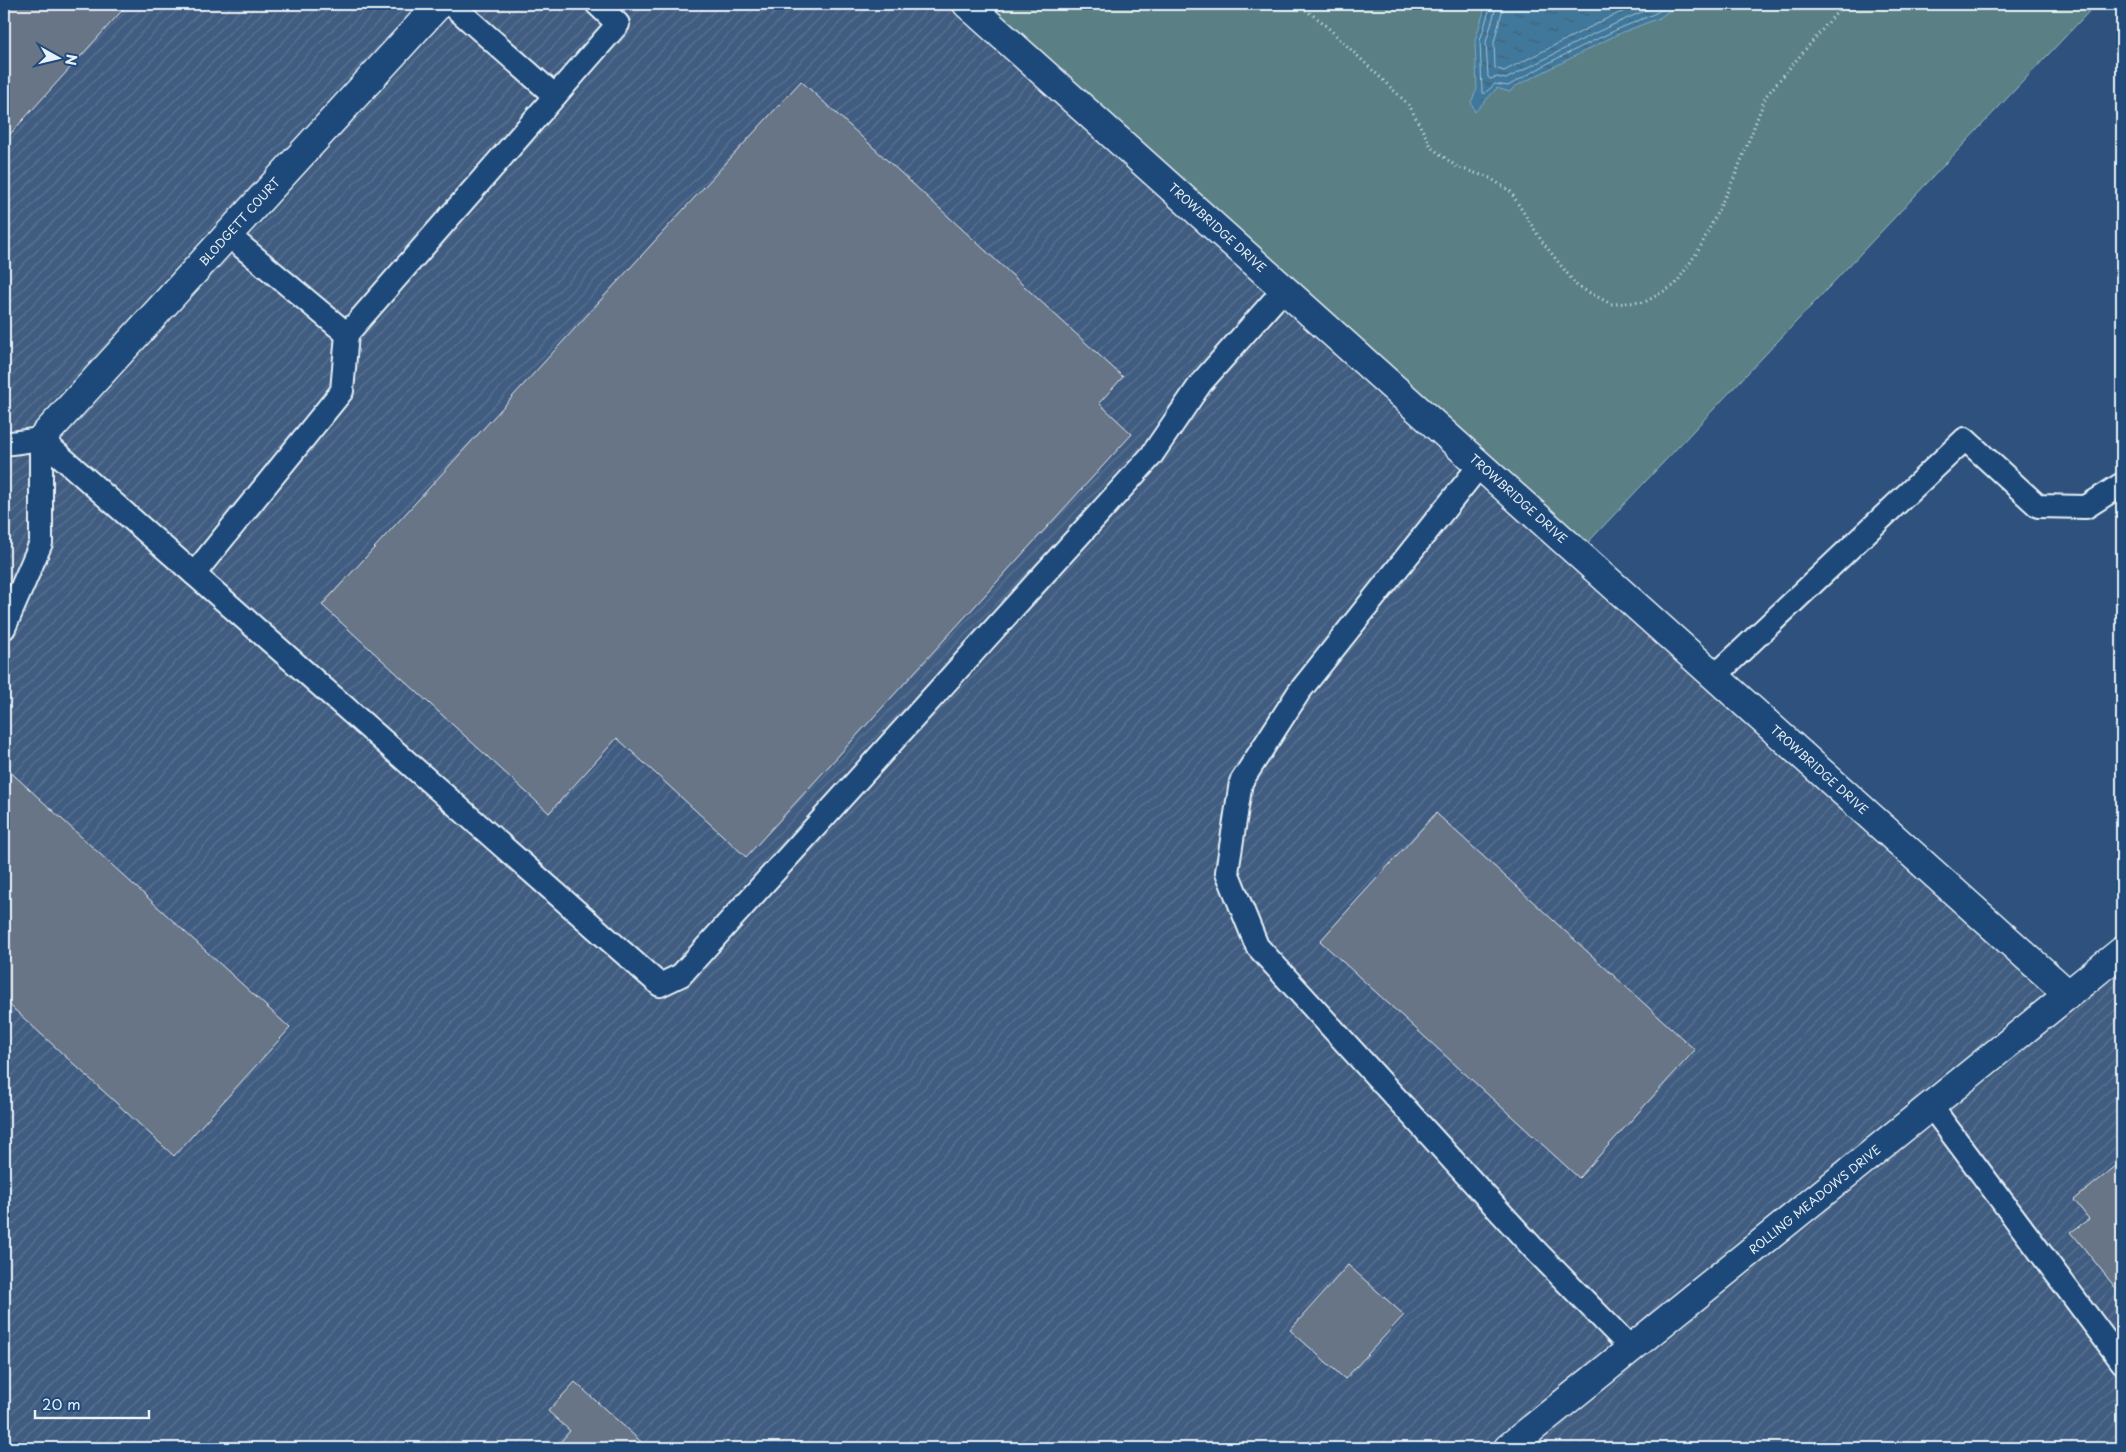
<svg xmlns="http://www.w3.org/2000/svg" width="2126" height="1452" viewBox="0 0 2126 1452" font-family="'Playpen Sans',sans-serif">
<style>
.industrial{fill:url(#industrial-furrows)}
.green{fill:#5a8086;stroke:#a1b8bf}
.water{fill:url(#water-ripples);stroke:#83a8c0}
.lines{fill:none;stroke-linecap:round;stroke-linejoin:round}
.shore{stroke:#a5c1d3;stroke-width:1}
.building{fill:#687487;stroke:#e8f1f8}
.service-casing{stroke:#e8f1f8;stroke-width:26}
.minor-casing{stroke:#e8f1f8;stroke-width:31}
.secondary-casing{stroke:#e8f1f8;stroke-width:31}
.path{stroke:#e8f1f8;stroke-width:3;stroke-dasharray:1 4;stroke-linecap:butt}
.service{stroke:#1f4a7a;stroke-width:22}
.minor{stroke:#1f4a7a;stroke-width:28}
.secondary{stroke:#1f4a7a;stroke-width:28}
.labels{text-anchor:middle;stroke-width:4;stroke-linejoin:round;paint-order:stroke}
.street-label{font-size:12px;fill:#e8f1f8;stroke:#1f4a7a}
</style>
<defs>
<pattern id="industrial-furrows" width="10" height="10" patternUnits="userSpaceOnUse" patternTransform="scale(1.25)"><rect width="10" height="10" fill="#3f5c80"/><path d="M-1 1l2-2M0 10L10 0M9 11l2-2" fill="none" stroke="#5b7493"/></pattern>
<pattern id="water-ripples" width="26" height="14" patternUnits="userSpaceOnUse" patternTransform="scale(1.25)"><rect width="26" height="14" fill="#40789b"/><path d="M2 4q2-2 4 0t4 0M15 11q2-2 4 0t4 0" fill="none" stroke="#436072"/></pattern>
</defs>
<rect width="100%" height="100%" fill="#2e527d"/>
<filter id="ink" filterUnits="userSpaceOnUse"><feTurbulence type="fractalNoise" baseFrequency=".02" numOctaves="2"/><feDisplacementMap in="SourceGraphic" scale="10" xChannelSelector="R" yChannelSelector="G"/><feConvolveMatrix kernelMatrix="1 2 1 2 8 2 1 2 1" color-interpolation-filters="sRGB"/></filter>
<g filter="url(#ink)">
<path class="industrial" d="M4,4h963l1101,990 54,-43v497h-2118z"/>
<path class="green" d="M967,4h1129l-518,549z"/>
<path class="water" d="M1486,4h193l-20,14 -41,16 -104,53 -4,5 -13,-4 -22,24 -4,-10 6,-13 -2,-48z"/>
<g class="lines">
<g class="shore">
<path d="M1491,4l-11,37 2,50 2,3 11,-10 13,2 46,-26 62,-30 40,-17 14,-9"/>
<path d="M1497,4l-11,38 2,35 2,2 7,-2 9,2 89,-46 64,-29"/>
<path d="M1504,4l-10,38 1,26 9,3 106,-54 32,-13"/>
</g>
</g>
<g class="building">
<path d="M4,4h124l-124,137z"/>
<path d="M801,81l322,296 -24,26 33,31 -386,423 -129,-119 -68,75 -227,-208z"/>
<path d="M4,766l286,262 -116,128 -170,-156z"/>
<path d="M1436,813l259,237 -116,128 -259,-237z"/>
<path d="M2122,1161v135l-51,-64 18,-13 -15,-19z"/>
<path d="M1348,1265l56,50 -59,64 -55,-49z"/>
<path d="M575,1382l73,66h-93l15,-17 -22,-20z"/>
</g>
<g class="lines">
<g class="service-casing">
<g id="service">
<path d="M451,4l104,92"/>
<path d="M228,235l119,99 271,-310 -21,-20"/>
<path d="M4,444l37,-5 619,546 21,-10 470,-519 50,-73 84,-95"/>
<path d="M1480,465l-181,227 -58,90 -14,90 30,74 277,303 97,99"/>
<path d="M194,574l148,-183 5,-57"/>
<path d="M4,628l37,-85v-104"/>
<path d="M1715,676l250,-237 73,67 48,1 36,-23"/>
<path d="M1931,1106l191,256"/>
</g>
</g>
<g class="minor-casing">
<g id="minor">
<path d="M967,4l1101,990"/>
<path d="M41,439l398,-435"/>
</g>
</g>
<g class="secondary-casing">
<path id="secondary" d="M1508,1448l614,-497"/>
</g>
<path class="path" d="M1297,4l24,17 88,84 23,43 25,19 33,11 20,13 31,49 36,46 34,18 34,-2 30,-17 25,-37 35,-72 31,-80 78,-92"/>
<use href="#service" class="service"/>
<use href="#minor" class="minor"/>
<use href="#secondary" class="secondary"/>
</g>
</g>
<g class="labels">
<g class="street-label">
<text transform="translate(240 222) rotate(-48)" y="4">BLODGETT COURT</text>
<text transform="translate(1217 228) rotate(42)" y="4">TROWBRIDGE DRIVE</text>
<text transform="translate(1518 499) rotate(42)" y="4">TROWBRIDGE DRIVE</text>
<text transform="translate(1819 770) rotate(42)" y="4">TROWBRIDGE DRIVE</text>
<text transform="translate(1815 1200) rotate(-39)" y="4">ROLLING MEADOWS DRIVE</text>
</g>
</g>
<rect width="2126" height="1452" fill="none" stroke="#1f4a7a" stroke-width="20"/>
<rect x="10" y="10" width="2106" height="1432" fill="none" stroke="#e8f1f8" stroke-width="2" filter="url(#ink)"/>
<g transform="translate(58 58) rotate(98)" stroke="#1f4a7a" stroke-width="4" paint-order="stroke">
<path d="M0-4L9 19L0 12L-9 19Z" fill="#e8f1f8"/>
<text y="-8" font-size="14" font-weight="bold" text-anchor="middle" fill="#e8f1f8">N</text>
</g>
<path d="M35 1410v8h114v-8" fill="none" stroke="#e8f1f8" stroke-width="2.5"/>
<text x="42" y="1410" font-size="15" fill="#e8f1f8" stroke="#1f4a7a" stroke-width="4" paint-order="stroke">20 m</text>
</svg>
